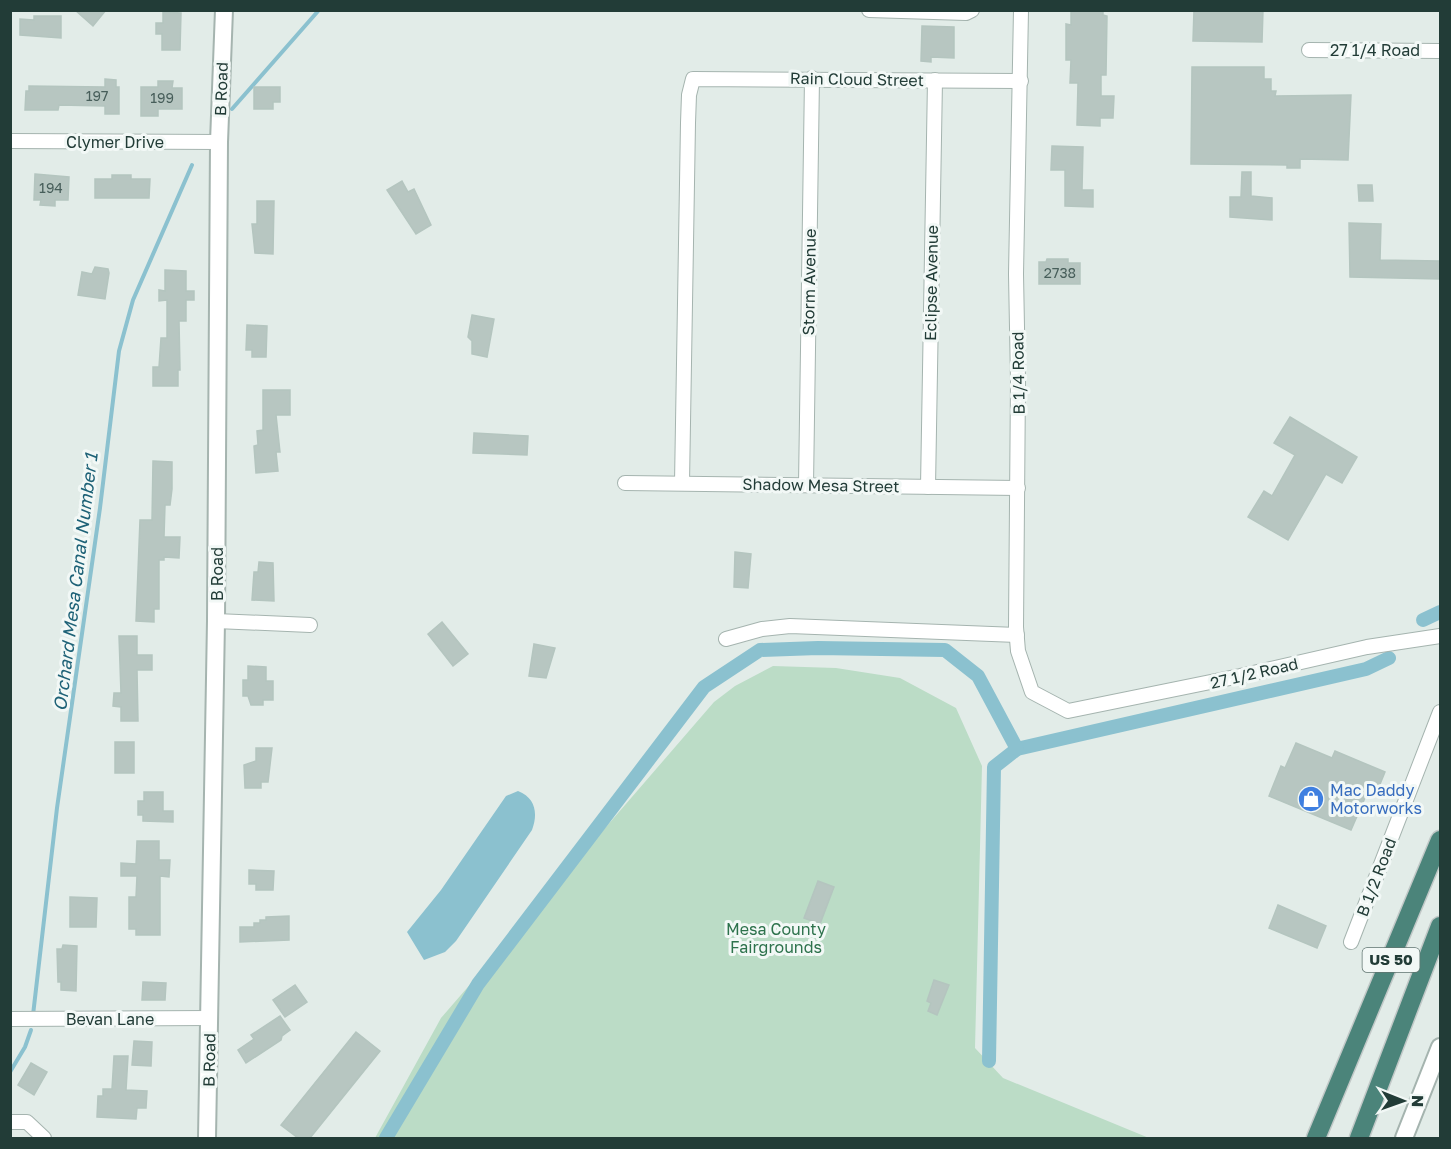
<svg xmlns="http://www.w3.org/2000/svg" width="1451" height="1149" viewBox="0 0 1451 1149" font-family="'Golos Text',sans-serif">
<style>
.green{fill:#bbdcc6}
.water{fill:#8bc1cf}
.lines{fill:none;stroke-linecap:round;stroke-linejoin:round}
.stream{stroke:#8bc1cf;stroke-width:4}
.canal{stroke:#8bc1cf;stroke-width:14}
.building{fill:#b7c6c1;stroke:#b4c5bf;stroke-width:1.5}
.minor-casing{stroke:#a5b4af;stroke-width:16}
.tertiary-casing{stroke:#a5b4af;stroke-width:20}
.trunk-casing{stroke:#c1c8c7;stroke-width:21}
.minor{stroke:#fff;stroke-width:14}
.tertiary{stroke:#fff;stroke-width:16}
.trunk{stroke:#4b847a;stroke-width:18}
.labels{text-anchor:middle;stroke-width:6;stroke-linejoin:round;paint-order:stroke}
.number-label{font-size:14px;fill:#475e5a}
.shield{fill:#f2f8f6;stroke:#607470;stroke-width:1.5}
.shield-label{font-size:15px;font-weight:bold;fill:#223c37}
.street-label{font-size:16px;fill:#223c37;stroke:#f2f8f6}
.shop-label{font-size:16px;fill:#366cbe;stroke:#f2f8f6;text-anchor:start}
.park-label{font-size:16px;fill:#2d724c;stroke:#f2f8f6}
.water-label{font-size:18px;font-style:italic;fill:#1e6277;stroke:#f2f8f6}
</style>
<rect width="100%" height="100%" fill="#e2ece8"/>
<path class="green" d="M773,666l63,2 64,10 56,30 26,58 -7,282 28,30 146,60h-774l66,-120 273,-316 21,-16z"/>
<path class="water" d="M518,791c18,7 20,23 14,39l-76,111 -11,11 -21,8 -17,-28 34,-42 65,-94z"/>
<g class="lines">
<g class="stream">
<path d="M232,109l87,-99"/>
<path d="M33,1015l24,-207 43,-300 19,-157 14,-51 59,-135"/>
<path d="M10,1072l15,-25 6,-17"/>
</g>
<g class="canal">
<path d="M1423,620l17,-8"/>
<path d="M989,1061l5,-294 23,-18 349,-80 23,-11"/>
<path d="M386,1138l92,-154 226,-297 56,-37 58,-2 127,2 33,26 39,73"/>
</g>
</g>
<g class="building">
<path d="M75,10h31l-13,16z"/>
<path d="M1071,10h32v5l4,1 -1,59h-5v21h13l-1,22h-13v8l-23,-1 1,-42h-8l1,-23h-5v-36l5,1z"/>
<path d="M1194,10h69l-1,32 -69,-1z"/>
<path d="M163,12l18,1 -1,37h-18v-16h-6v-11h7z"/>
<path d="M34,16h27v22l-41,-3v-16l14,1z"/>
<path d="M922,26l32,1v31l-23,-1v5l-10,-1z"/>
<path d="M1192,67h72v12h7v12h5l-1,5 76,-1 -3,65 -48,-1v9h-13v-3l-96,-1z"/>
<path d="M105,79l11,1v7h3v27h-14v-8l-46,-1 -1,5h-33l1,-19h3v-5l76,1z"/>
<path d="M158,81h15l-1,7h10v21h-24v7h-17v-29h17z"/>
<path d="M254,87h26v15h-7v7h-19z"/>
<path d="M1052,146l31,1 -1,43h11v17l-28,-1v-36h-14z"/>
<path d="M1242,172h9v24l21,2v22l-42,-3v-20h11z"/>
<path d="M35,174l34,3 -1,23h-13v6l-15,-1 1,-5h-7z"/>
<path d="M112,175h19v4h19l-1,19h-54v-19h17z"/>
<path d="M402,181l6,11 6,-3 17,36 -15,9 -29,-44z"/>
<path d="M1358,185h14l1,16h-14z"/>
<path d="M257,201h17l-1,53 -18,-1 -3,-29h5z"/>
<path d="M1349,223l32,1 -1,36 60,1v18l-90,-2z"/>
<path d="M1047,259h21v4h12v21h-41v-22h7z"/>
<path d="M95,267l13,2 1,4 -4,26 -27,-4 4,-23 10,2z"/>
<path d="M165,270l21,1v20h8v9h-8v21h-7l1,49h-2v16h-25v-19h6l2,-29h6v-38l-8,1v-11l6,1z"/>
<path d="M472,315l22,4 -7,38 -15,-3v-13l-4,-4z"/>
<path d="M247,325l20,1 -1,31h-14v-7h-6z"/>
<path d="M263,390h27v25h-14l4,37h-4l2,19 -22,2 -2,-27 4,-1 -1,-14 6,-1z"/>
<path d="M1290,417l67,40 -15,26 -16,-9 -38,66 -40,-23 16,-26 8,5 23,-41 -21,-12z"/>
<path d="M474,433l54,3 -1,19 -54,-2z"/>
<path d="M153,461l19,1v27l-2,16h-5l-1,32h16l-1,21 -15,-1v3h-5v49h-5v13l-18,-1 4,-101h12z"/>
<path d="M735,552l16,2 -3,34 -14,-1z"/>
<path d="M259,562l14,1 1,38 -22,-1 2,-28h4z"/>
<path d="M442,622l26,32 -15,12 -25,-32z"/>
<path d="M119,636h18v19h15v15h-15l1,51h-17v-14l-8,-1 1,-13h7z"/>
<path d="M534,644l21,4 -9,30 -17,-2z"/>
<path d="M248,666l18,1v14h7v19h-10v5h-12l-3,-9h-5v-16h5z"/>
<rect x="115" y="742" width="19" height="31"/>
<path d="M1296,743l36,15 3,-7 50,21 -9,22 -8,-3 -17,39 -82,-34 12,-30 4,2z"/>
<path d="M256,748h16l-4,34h-7v6h-16l-1,-23 12,-4z"/>
<path d="M144,792h19v19h10v11l-30,-1v-6h-5v-14h6z"/>
<path d="M137,841h22v19h11l-1,17 -9,-1v59h-24v-6h-7v-32h7l1,-21h-16v-13l15,1z"/>
<path d="M249,870l25,1 -1,19h-17v-6h-7z"/>
<path d="M818,881l16,6 -14,37 -16,-6z"/>
<path d="M70,897l27,1 -1,29h-26z"/>
<path d="M1278,905l48,21 -9,22 -48,-20z"/>
<path d="M289,916v24l-49,2v-15h14v-4h6v-3h6v-3z"/>
<path d="M63,945l14,1 -1,45 -15,-1v-8h-3l-1,-33h5z"/>
<path d="M934,980l15,5 -12,30 -9,-4 3,-8 -4,-2z"/>
<path d="M143,982l23,1 -1,17h-23z"/>
<path d="M295,985l12,17 -22,15 -12,-17z"/>
<path d="M280,1016l10,14 -8,6 -1,4 -35,23 -8,-13 16,-11 -3,-4z"/>
<path d="M356,1032l24,19 -70,87h-12l-17,-13z"/>
<path d="M134,1041l18,1 -1,24 -19,-1z"/>
<path d="M114,1056h14l-2,34 21,1 -1,17h-9l-1,11 -39,-2 1,-21h5v-7h9z"/>
<path d="M31,1063l16,9 -13,23 -16,-10z"/>
</g>
<g class="lines">
<g class="minor-casing">
<g id="minor">
<path d="M869,10l97,3 6,-3"/>
<path d="M1021,10l-5,264 2,107 -2,246 2,24 14,41 36,19 172,-35 127,-29 73,-11"/>
<path d="M1309,50l131,1"/>
<path d="M10,141l209,1"/>
<path d="M625,483l393,5"/>
<path d="M682,483l6,-360 1,-28 4,-16 328,2"/>
<path d="M806,485l6,-407"/>
<path d="M928,487l7,-407"/>
<path d="M216,621l94,4"/>
<path d="M726,639l36,-10 28,-3 227,9"/>
<path d="M1351,942l89,-230"/>
<path d="M10,1019l200,-1"/>
<path d="M10,1122h17l17,16"/>
</g>
</g>
<g class="tertiary-casing">
<g id="tertiary">
<path d="M207,1138l9,-517 3,-479 5,-132"/>
<path d="M1404,1138l36,-91"/>
</g>
</g>
<g class="trunk-casing">
<g id="trunk">
<path d="M1316,1138l124,-298"/>
<path d="M1359,1138l81,-212"/>
</g>
</g>
<use href="#minor" class="minor"/>
<use href="#tertiary" class="tertiary"/>
<use href="#trunk" class="trunk"/>
</g>
<defs>
<g id="shop-disc" transform="scale(1.35)"><circle r="9.5" fill="#3f7fe0" stroke="#f2f8f6"/><path d="M-5-2.5h2.3a2.7 3.5 0 0 1 5.4 0H5L5.5 6h-11ZM-1.5-2.5h3a1.5 2.3 0 0 0-3 0Z" fill="#fff"/></g>
</defs>
<g fill-rule="evenodd">
<use href="#shop-disc" x="1311" y="799"/>
</g>
<g class="labels">
<g class="number-label">
<text x="97" y="101">197</text>
<text x="162" y="103">199</text>
<text x="51" y="193">194</text>
<text x="1060" y="278">2738</text>
</g>
<rect class="shield" x="1362.5" y="948" width="57" height="24" rx="4.5"/>
<g class="shield-label">
<text x="1391" y="965">US 50</text>
</g>
<g class="street-label">
<text x="1375" y="56">27 1/4 Road</text>
<text transform="translate(857 79) rotate(1)" y="6">Rain Cloud Street</text>
<text transform="translate(221 89) rotate(-88)" y="6">B Road</text>
<text x="115" y="148">Clymer Drive</text>
<text transform="translate(809 282) rotate(-89)" y="6">Storm Avenue</text>
<text transform="translate(931 283) rotate(-89)" y="6">Eclipse Avenue</text>
<text transform="translate(1018 373) rotate(-91)" y="6">B 1/4 Road</text>
<text transform="translate(821 485) rotate(1)" y="6">Shadow Mesa Street</text>
<text transform="translate(217 574) rotate(-90)" y="6">B Road</text>
<text transform="translate(1254 673) rotate(-13)" y="6">27 1/2 Road</text>
<text transform="translate(1376 877) rotate(-69)" y="6">B 1/2 Road</text>
<text x="110" y="1025">Bevan Lane</text>
<text transform="translate(209 1060) rotate(-89)" y="6">B Road</text>
</g>
<g class="shop-label">
<text x="1330" y="796">Mac Daddy<tspan x="1330" dy="18">Motorworks</tspan></text>
</g>
<g class="park-label">
<text x="776" y="935">Mesa County<tspan x="776" dy="18">Fairgrounds</tspan></text>
</g>
<g class="water-label">
<text transform="translate(76 582) rotate(-83)" y="6">Orchard Mesa Canal Number 1</text>
</g>
</g>
<rect width="1451" height="1149" fill="none" stroke="#223c37" stroke-width="24"/>
<g transform="translate(1403 1101) rotate(91)" stroke="#f2f8f6" stroke-width="4.5" paint-order="stroke">
<path d="M0-4.5L10 22L0 15L-10 22Z" fill="#223c37"/>
<text y="-9" font-size="16" font-weight="bold" text-anchor="middle" fill="#223c37">N</text>
</g>
</svg>
